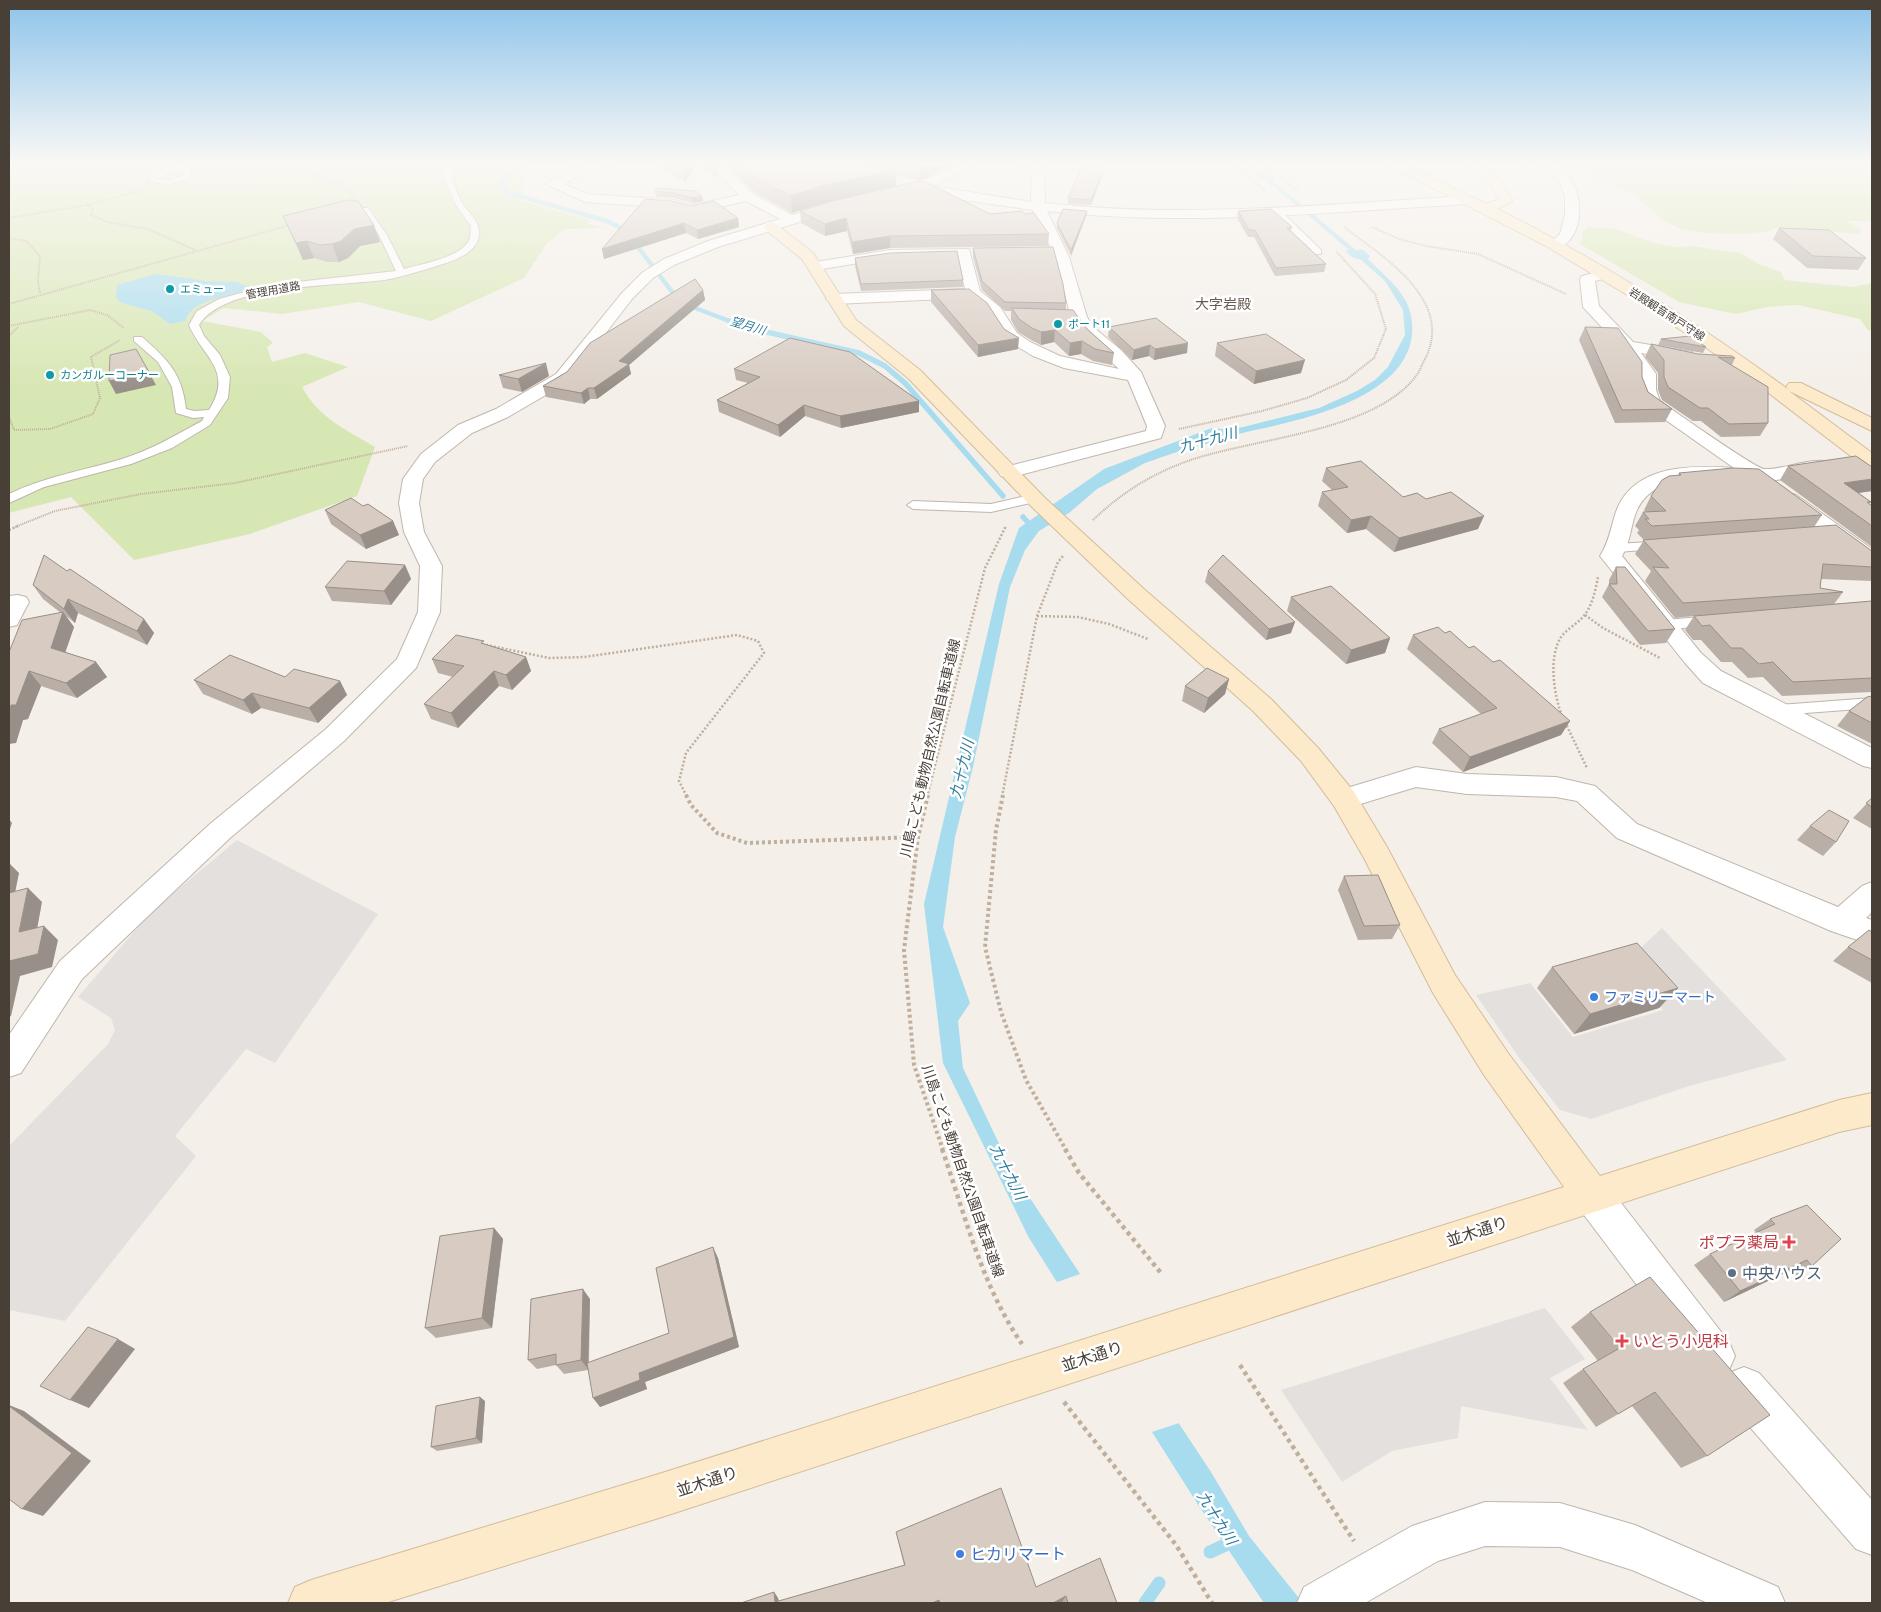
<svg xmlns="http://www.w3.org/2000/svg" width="1881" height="1612" viewBox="0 0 1881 1612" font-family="'Public Sans','Noto Sans JP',sans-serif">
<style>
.green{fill:#d7e7b3}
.parking{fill:#e3e0de}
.water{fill:#a7dcef}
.pier{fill:#f4efe9}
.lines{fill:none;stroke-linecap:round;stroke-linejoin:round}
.stream-far3{stroke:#a7dcef;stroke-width:4.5}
.stream-far2{stroke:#a7dcef;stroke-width:5.5}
.stream-far1{stroke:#a7dcef;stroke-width:8}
.stream{stroke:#a7dcef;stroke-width:13}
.lane-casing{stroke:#bfb6ac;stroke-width:2}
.street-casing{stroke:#bfb6ac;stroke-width:2}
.secondary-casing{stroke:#d3bc99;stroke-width:2}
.path-far3{stroke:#c1af9d;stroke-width:2;stroke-dasharray:1 1;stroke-linecap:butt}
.path-far2{stroke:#c1af9d;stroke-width:2.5;stroke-dasharray:2 2;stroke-linecap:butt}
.path-far1{stroke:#c1af9d;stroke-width:4;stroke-dasharray:3 3;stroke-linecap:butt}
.path{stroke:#c1af9d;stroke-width:4.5;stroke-dasharray:4 4;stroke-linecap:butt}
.lane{fill:#fff;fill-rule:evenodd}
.street{fill:#fff;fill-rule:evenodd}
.secondary{fill:#fdeaca;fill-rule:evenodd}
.wall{fill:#baafa7}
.shaded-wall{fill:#978f88}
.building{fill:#d8ccc2;stroke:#978f88}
.culture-dot{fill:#0f9aa8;stroke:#fff;stroke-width:2}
.shop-dot{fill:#3f7fe0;stroke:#fff;stroke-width:2}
.health-dot{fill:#e0444e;stroke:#fff;stroke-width:2}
.service-dot{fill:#5c6f8a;stroke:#fff;stroke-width:2}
.labels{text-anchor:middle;stroke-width:5;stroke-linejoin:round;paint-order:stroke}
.far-culture-label{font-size:11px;fill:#0d838f;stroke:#fff;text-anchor:start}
.far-street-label{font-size:11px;fill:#483f37;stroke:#fff}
.far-water-label{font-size:12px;font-style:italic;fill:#2e7b9a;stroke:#fff}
.far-quarter-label{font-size:14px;fill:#6a5b4f;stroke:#fff}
.street-label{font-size:14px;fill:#483f37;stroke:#fff}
.shop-label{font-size:14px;fill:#366cbe;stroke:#fff;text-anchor:start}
.water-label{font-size:15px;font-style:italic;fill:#2e7b9a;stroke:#fff}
.near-street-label{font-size:16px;fill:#483f37;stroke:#fff}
.near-health-label{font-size:16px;fill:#be3a42;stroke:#fff;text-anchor:end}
.near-service-label{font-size:16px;fill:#4e5e75;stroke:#fff;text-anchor:start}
.near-shop-label{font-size:16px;fill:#366cbe;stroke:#fff;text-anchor:start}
</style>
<rect width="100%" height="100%" fill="#f4efe9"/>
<g class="green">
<path d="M9,164h517l-4,37 69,19 -6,3 22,5 -42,1 -18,14 -23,35 -93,43 -72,-19 -77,12 -58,-6 -22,13 59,11 12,11 -6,4 5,15 33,-9 43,14 -46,20c17,31 43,42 73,60l-18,49 -107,38 -116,26 -63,-63 -62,16z"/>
<path d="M1569,164h303v57h-26l16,8 -3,5 -80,-7 -14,5 -22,2 -39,-1 -23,-4 -16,-7 -28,-25z"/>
<path d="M1587,227l28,2 39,14 22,4 16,-1 48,7 19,11 22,8 3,8 69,7 18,-4 1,-11v59l-4,-1 -8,-11 -62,-14 -31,2 -31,7 -57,-12 -99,-58 3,-6 -1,-6z"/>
</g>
<g class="parking">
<path d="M237,840l141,74 -103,149 -29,-14 -71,87 21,20 -131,165 -56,-11v-164l99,-102 7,-14 -4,-12 -33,-21 73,-85z"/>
<path d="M1662,928l125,132 -98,26 -98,33 -31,-9 -40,-51 -44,-64 54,-12 43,54 90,-27 -40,-46z"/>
<path d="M1545,1308l40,51 -35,19 38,52 -127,-24 -3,32 -66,13 -50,31 -61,-92z"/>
</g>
<g class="water">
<path d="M1247,164h5l14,11h5l4,3 -3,2 84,70 6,-1 8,7 -2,3c12,12 27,24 36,39 7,11 9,24 8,36 -6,68 -122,88 -174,100l-7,6 -37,6 -49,17 -48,26 -28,24 -30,18 -14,19 -15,37 -37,180 -18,70 -12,90 27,76 -12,18 5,47 49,103 199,301 38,64 54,67h-39l-67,-100 -168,-265 -86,-175 -19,-159 75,-320 20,-56 85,-59 108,-41 19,2 88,-22 38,-17 18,-11 13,-13 17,-32 -2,-25 -18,-29 -24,-21 -9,-3 -7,-6 4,-1 -77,-65 -16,-9 4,-1z"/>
<path d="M156,274l50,7 30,1 14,5c-19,12 -56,9 -65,34l-15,3 -18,-13 -30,-8 -6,-5 1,-13z"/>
</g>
<path class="pier" d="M1083,1273l99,149 -33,11 -95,-150z"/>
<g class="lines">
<path class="stream-far3" d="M513,164l-12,19 7,10 99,28 18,9 48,63 17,13 42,16"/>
<g class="stream-far2">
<path d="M729,321l20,7 110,25 26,13 20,17 98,113"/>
<path d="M1023,517l9,10"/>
</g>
<path class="stream-far1" d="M1031,526l2,3"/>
<g class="stream">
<path d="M1210,1552l22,-10"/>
<path d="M1145,1603l14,-20"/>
</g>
<g class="lane-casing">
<g id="lane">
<path d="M9,164h43l-43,4z"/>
<path d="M173,164h11l-2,2 9,3 -1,10 -25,6 -17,-5 6,-8zM176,169l8,3 -1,4 -13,4 -13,-1z"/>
<path d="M443,164h8c1,14 3,25 10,37 7,12 20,20 18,35 -3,19 -30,26 -45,31 -15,4 -30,9 -44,12 -46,8 -166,3 -191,46l5,11 16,19 10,22 -2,21 -18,27 -38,23 -41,16 -87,23 -35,16v-9c37,-18 74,-23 113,-35 29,-9 54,-24 80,-38l2,-4 -11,1 -17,-5 -4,-26 -14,-25 -24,-21v-4h8c26,23 40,36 44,72l8,2 15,-1c25,-40 -6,-52 -20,-85l8,-14 22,-12 29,-8 40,-8 108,-12 -17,-36 -18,-25 1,-2h6l19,27 17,34c17,-5 60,-12 66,-31 1,-4 0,-8 1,-12 -15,-20 -26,-37 -28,-62z"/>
<path d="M1273,209h6l42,41v4h-6l-42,-41z"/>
<path d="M1034,494l6,4 -1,3 -48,11 -78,-3 -6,-4 6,-4 78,3z"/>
<path d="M1663,541l5,1 2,3 -2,3 -50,4 -7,-4 7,-4z"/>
<path d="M1712,616l5,2 2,3 -2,3 -51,6 -7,-5 7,-5z"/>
<path d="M1872,698v10l-93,7 -6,-1 -2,-4 2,-4 6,-1z"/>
</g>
</g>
<g class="street-casing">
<g id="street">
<path d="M581,164h33c-7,6 -16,3 -25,6 -9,3 -16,11 -26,14l24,10 87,6 19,5 46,-10 -31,-31h13l32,30 39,21 45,-13 7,4 -2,3 -124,38 -44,18 -21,13 -21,21 -64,83 -60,35 -36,16 -37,29 -12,17 -4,24 5,29 18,34 -2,46 -24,56 -72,73 -114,97 -148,141 -61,94 -12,4v-42l51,-74 150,-137 116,-95 71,-70 21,-47 2,-46 -16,-34 -5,-29 4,-24 18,-25 37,-29 38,-16 60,-35 66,-81 21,-21 21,-13 44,-18 72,-22 -34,-18 -53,12 -19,-5 -89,-6 -39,-18z"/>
<path d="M960,164h17l-44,22 98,16 1,-38h12l1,39c140,16 283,1 424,-7l6,4 -6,4c-140,8 -282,23 -422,7l22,46 18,60 6,10 28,23 20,22 24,54 -4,12 -153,40 -7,-2 -3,-4 3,-4 145,-37 1,-5 -19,-46 -64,-12 -31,-12 -28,-17 -17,-26 -19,-15 -135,6 -8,-5 8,-5 131,-5 -7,-33 -68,2 -74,12 -7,-4 7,-4 74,-12 79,-1 11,42 20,16 17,26 13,9 30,14 59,13 -38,-36 -10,-16 -16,-60 -22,-47 -70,-10 -42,-9 -28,6 -6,-4 1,-3 32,-7z"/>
<path d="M1541,164c5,0 11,-1 16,1 28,15 32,76 -2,84l-7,-4 12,-11 5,-20v-18l-6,-15z"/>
<path d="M1604,270l7,4 -2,3 -14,4 4,25 34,36 53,9 6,1 2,4 -2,4 -6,1 -45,-8 15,21v16l4,11c14,10 95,67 104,68 20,1 47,-12 65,-7l3,4 -3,4c-23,6 -45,10 -68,11 -39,1 -87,-15 -117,18 -14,15 -11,40 -22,57l79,97 20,18 151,77v20l-9,-2 -160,-83 -18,-20 -85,-107c10,-15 11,-31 17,-47 19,-45 76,-44 117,-41l-91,-64 -5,-14v-16l-16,-25 -39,-42 -3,-28 2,-3z"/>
<path d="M1789,493l7,2 76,54v16l-8,-1 -82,-61 -3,-4 3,-4z"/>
<path d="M18,595l8,2 3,5 -12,23 -8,2v-31z"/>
<path d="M1416,767l51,7 89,3 39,9 42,38 201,83 24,-21 10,-4v30l-6,6 6,2v25l-41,-14 -214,-93 -40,-37 -21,-4 -89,-3 -51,-7 -72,22 -10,-3 -4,-7 4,-7z"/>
<path d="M1591,1176l13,5 125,161 6,14 -6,14 -14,6 -14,-6 -123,-163 -5,-13 5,-13z"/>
<path d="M1744,1367l15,6 113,127v55l-16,-6 -127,-146 -6,-15 6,-15z"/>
<path d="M1485,1502l75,1 75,22 143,62 7,16h-77l-76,-33 -72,-23 -75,-1 -47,15 -73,42h-68l7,-16 108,-61z"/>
</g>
</g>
<g class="secondary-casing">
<g id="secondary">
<path d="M1386,164h17l83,40 14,-5 -10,-15 -21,-20h14l15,14 15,23 -16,8c103,51 200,114 292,181l-3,-3 3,-4h12l71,35v13l-83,-40 83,62v16l-7,-2 -121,-93 -97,-67 -101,-61z"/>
<path d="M771,223l5,1 37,29 43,67 64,50 125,128 100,92 126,109 48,50 35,43 33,55 68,128 53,78 92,123 239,-76 33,-7v32l-33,7 -1177,385 -277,86h-97l7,-16 16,-7 351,-107 902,-286 -80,-112 -51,-82 -69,-135 -30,-52 -33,-45 -48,-50 -124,-111 -98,-94 -123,-128 -64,-52 -42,-67 -36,-29 -2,-3 2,-3z"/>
</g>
</g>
<g class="path-far3">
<path d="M1235,164l31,28"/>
<path d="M1264,164l34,27"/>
<path d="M206,172c51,-4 110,-13 150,26"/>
<path d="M140,191l-53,14 6,4 -2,6 16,7 41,7 47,21"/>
<path d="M9,218l78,-13"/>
<path d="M1372,227l27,12 27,7 52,8 88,40"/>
<path d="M9,238l17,3 14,15 -2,24 2,14"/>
<path d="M9,304l281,-79"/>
<path d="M9,326l81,-16 17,5 17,13"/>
<path d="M9,336l9,-9"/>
<path d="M9,417l5,13 36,-1 43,-15 7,-16 -9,-41 29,-17"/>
<path d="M1179,429l83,-18 45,-13 39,-18 28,-22 12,-29 -11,-35 -39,-43"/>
<path d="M1093,520c27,-26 57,-45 92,-58 65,-24 188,-29 231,-86 4,-5 6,-12 9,-17 30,-59 -42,-102 -81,-132"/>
<path d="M15,527l40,-16 86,-17 94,-11 173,-37"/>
</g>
<g class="path-far2">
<path d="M9,530l9,-4"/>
<path d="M1585,615l18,13 57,30"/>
<path d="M1037,616l41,1 31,7 39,15"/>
<path d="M482,644l67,14 35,-1 153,-22 21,6 6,12 -78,100 -7,28 8,16"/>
<path d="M1562,716c-8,-21 -14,-58 -1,-79 5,-7 14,-12 20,-18 11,-11 14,-27 17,-42"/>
<path d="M1565,722l22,46"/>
<path d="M927,797l58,-229 21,-42"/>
<path d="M1002,797l35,-181 21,-54 5,-6"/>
</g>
<g class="path-far1">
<path d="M686,795l5,10 26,28 30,10 171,-6"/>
<path d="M928,795l-10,42 -14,113 10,115 29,85"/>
<path d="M1003,795l-7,35 -11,117 16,65 25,68 40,70"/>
</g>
<g class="path">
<path d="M942,1149c23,66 40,137 80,195"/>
<path d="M1065,1149l14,24 82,100"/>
<path d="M1240,1365l114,176"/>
<path d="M1064,1402l112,143 36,58"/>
</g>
<use href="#lane" class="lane"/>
<use href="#street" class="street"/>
<use href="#secondary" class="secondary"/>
</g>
<g class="wall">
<path d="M655,164h62l2,14 -23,-13 -11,17z"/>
<path d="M724,164h227v2l-32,15 -23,-6v11l94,28h34l25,20 -1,12 -158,2 -37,6 -6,-23 -22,5 -24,-13 -1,-12 22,-8 -30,10 -38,-21z"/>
<path d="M1104,168l-1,5 -12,32 -23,-1v-6z"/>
<path d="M655,191l47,5 1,5 -10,2 -19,-5 -18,-1z"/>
<path d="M645,199l93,19 1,9 -41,12 -12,-6 -82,26 -2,-10z"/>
<path d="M1087,211l-1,5 -15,40 -14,-28v-5z"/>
<path d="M1238,211l54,16 -1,4 35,33 -2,8 -49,4 -21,-39h-6l-11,-19z"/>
<path d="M283,216l91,9 6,17 -20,4 -12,12 -9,4h-12l-13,-4 -11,2z"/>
<path d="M1779,228l87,30 -8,12 -51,-2 -34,-29z"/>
<path d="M973,248l93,55v6l48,44 -2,12 -19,-4 -12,-7 -12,2 -15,-14 -13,3 -10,-5 -13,-8 -7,-12v-9h-6l-23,-21 -9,-33z"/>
<path d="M855,258l108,22v7l-102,4 -6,-25z"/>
<path d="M703,290l2,10 -76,65 2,9 -34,25h-7l-6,5 -38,-7 -3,-11z"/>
<path d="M931,290l87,59 -40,8 -47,-55z"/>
<path d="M1109,327l78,26 -33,7 -5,-4 -17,4 -24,-23z"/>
<path d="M1585,327l57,50 6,15 24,17 -7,13 -50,1 -36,-83z"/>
<path d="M1661,339l45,8 -3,6 -45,-8z"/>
<path d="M1217,343l84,30 -47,11 -39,-28z"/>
<path d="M1651,344l47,10 37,4 -3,7 36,58 -8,13 -39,1 -20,-16h-8l-31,-21 -4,-10v-17l-13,-16z"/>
<path d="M734,369l185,32v11l-78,16 -36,-12 -25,21 -61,-25 -2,-12 31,-17 -12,-3z"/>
<path d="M499,375l50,1 -27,16 -19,-4z"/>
<path d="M1788,466l84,25 -13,2 12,9 -2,2 3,2v41l-92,-67z"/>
<path d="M1326,468l77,29 23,2 52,30 -84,23 -28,-23 -19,4 -29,-27 4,-14 10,-2 -10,-9z"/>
<path d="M1679,473l143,42 -8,12 58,24v30l-51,-2 -1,9 23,4 -9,12 38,-3v91l-90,4 -19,-19 -15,1 -16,-16h-11l-20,-22h-8l-8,-10 9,-14 -19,2 -30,-37 6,-10 -16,-17 9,-14 -7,-7 2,-3 -4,-4 8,-14h3l-2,-2 7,-14 27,-21z"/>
<path d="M363,506l30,15 6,14 -33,14 -35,-25 -6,-14z"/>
<path d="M405,565l6,14 -20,26 -59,-4 -7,-14z"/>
<path d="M1616,567l59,62 -9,14 -26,2 -38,-48 7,-13v-4z"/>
<path d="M67,571l77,48 10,14 -7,12 -69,-32 -3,10 -9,-7 8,11 -9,25 31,10 11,15 -30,21 -36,-12 -13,33 -5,1 -7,23 -7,-91 52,-39 -18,-14 -10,-14z"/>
<path d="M1208,571l83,62 -25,7 -61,-58z"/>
<path d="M1291,597l99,41 -5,15 -39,11 -59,-53z"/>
<path d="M1445,633l48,29 77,59 -9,14 -98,37 -31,-29 7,-14 42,-15 -74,-65 6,-14z"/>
<path d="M485,645l41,12 5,14 -19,19 -13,-4 -41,42 -27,-9 -7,-15 29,-27 -15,-4 -6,-14z"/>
<path d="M285,677l55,4 7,14 -29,28 -57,-15 -9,6 -49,-20 -9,-14z"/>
<path d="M1229,679l-4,15 -21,19 -22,-12 3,-15z"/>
<path d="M1872,696v48l-35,-18 12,-15z"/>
<path d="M1872,798v31l-19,-11z"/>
<path d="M1810,826l26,16 -13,14 -26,-16z"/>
<path d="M1344,876l56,49 -8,14 -34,1 -20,-50z"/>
<path d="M1872,932v51l-39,-22 15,-14z"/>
<path d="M1552,967l126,21 -19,20 -85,26 -37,-46z"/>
<path d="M1770,1219l42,47 -18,11 -5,-6 -65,31 -30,-37 16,-11 46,-21 -2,-3z"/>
<path d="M494,1228l9,11 -11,89 -56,10 -11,-10z"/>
<path d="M718,1258l21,89 -94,35 2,7 -47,18 -12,-37 -24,4 -8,-9 -19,4 -9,-9 62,-61 -1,64 80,-30z"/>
<path d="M1590,1312l117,144 -26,12 -49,-62 -36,21 -33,-44 20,-14 15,-8 -27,-34z"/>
<path d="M485,1401l-3,42 -45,8 -6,-4z"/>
<path d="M896,1532l140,55 81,16h-54l-1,-1 -2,1h-319l33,-11 4,6 1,3 125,-36z"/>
</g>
<g class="shaded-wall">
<path d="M683,164l13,1 -11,17 -3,-16z"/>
<path d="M951,164v2l-32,15v-16z"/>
<path d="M1104,168l-1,5 -12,32v-5z"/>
<path d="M895,170l1,17 -74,16 -30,10 -1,-17 30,-10z"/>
<path d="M702,196l1,5 -10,2 -1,-5z"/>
<path d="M1087,211l-1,5 -15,40v-6z"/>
<path d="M738,218l1,9 -41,12 -1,-9z"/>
<path d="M846,218l1,13 -22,5v-12z"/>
<path d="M684,223l2,10 -82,26 -2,-10z"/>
<path d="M374,225l6,17 -20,4 -12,12 -9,4 -7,-18 22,-15z"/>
<path d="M890,236v12l-37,6 -1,-12z"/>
<path d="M307,241l7,17 -11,2 -7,-17z"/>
<path d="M703,290l2,10 -76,65 2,9 -34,25 -3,-11 25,-27z"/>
<path d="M1055,330l-1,12 -13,3v-13z"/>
<path d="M1019,338l-1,11 -40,8v-12z"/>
<path d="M1082,341l-1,13 -12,2 1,-13z"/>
<path d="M1188,343l-1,10 -33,7 1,-11z"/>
<path d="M1150,345l-1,11 -17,4 2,-10z"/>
<path d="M136,349l20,36 -40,9 -7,-13z"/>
<path d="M1305,360l-4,13 -47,11 2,-13z"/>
<path d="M546,363l3,13 -27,16 -4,-13z"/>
<path d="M588,388l2,11 -6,5 -3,-11z"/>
<path d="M919,401v11l-78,16 -1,-12z"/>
<path d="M804,405l1,11 -25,21 -2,-12z"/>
<path d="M1872,479v12l-38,5 10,-13z"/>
<path d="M1371,516l-5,13 -19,4 4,-13z"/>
<path d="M1484,516l-6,13 -84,23 5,-14z"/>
<path d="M393,521l6,14 -33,14 -6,-14z"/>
<path d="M405,565l6,14 -20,26 -7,-14z"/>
<path d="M68,599l10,14 -3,10 -11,-14z"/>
<path d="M63,612l11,15 -12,35 -11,-14z"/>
<path d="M144,619l10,14 -7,12 -10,-14z"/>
<path d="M1295,622l-4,11 -25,7 3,-11z"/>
<path d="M1390,638l-5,15 -39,11 5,-14z"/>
<path d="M526,657l5,14 -19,19 -6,-15z"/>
<path d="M96,662l11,15 -30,21 -11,-15z"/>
<path d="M29,671l12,15 -13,33 -5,1 -7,23 -7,1v-32l2,-7z"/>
<path d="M494,671l5,15 -41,42 -7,-15z"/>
<path d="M1229,679l-4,15 -21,19 4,-15z"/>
<path d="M340,681l7,14 -29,28 -9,-15z"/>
<path d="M252,693l9,15 -9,6 -9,-14z"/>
<path d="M1570,721l-9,14 -98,37 7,-15z"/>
<path d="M9,819l3,4 -3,9z"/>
<path d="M9,863l10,10 -5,25 -5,1z"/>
<path d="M28,888l14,14 -8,44 -15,-14z"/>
<path d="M44,926l14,14 -6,27 -32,9 -9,40 -2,1v-56z"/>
<path d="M1678,988l-19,20 -85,26 16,-20z"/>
<path d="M494,1228l9,11 -11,89 -10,-10z"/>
<path d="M713,1247l5,11 21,89 -94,35 2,7 -47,18 -7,-9 46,-25 95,-36z"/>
<path d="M1807,1260l-18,11 -65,31 16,-11z"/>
<path d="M583,1289l7,10 -2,70 -7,-9z"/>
<path d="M118,1339l17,10 -46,59 -19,-8z"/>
<path d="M480,1397l5,4 -3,42 -6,-5z"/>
<path d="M9,1405l15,6 67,50 -48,55 -21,-7z"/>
<path d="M774,1592l4,6 1,5 -4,-1z"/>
<path d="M1066,1596l-4,6 -2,1h-7z"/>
<path d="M939,1600v3h-7z"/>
</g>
<g class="building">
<path d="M740,164h123l32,6 -74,16 -30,10 -39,-20z"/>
<path d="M1083,164h12l9,4 -13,32 -23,-2z"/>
<path d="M919,181l7,1 64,32 32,-3 2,3 10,-1 15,21 -159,2 -38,6 -6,-24 -21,6 -25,-13 32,-10z"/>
<path d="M658,188l38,3 6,5 -10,2 -19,-5 -18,-2z"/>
<path d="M645,199l27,2 19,5 23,-5 24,17 -41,12 -13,-7 -82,26z"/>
<path d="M348,200l10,1 16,24 -20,4 -13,12 -9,3 -12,1 -13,-4 -11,2 -13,-27z"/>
<path d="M1063,209l24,2 -16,39 -14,-27z"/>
<path d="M1271,209l21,18 -5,1 39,36 -50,4 -21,-38h-6l-11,-19z"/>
<path d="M1779,228l50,2 37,28 -53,-2z"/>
<path d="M1053,247l10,37 3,19 -61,-1 -23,-21 -9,-33z"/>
<path d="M957,251l6,29 -102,4 -6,-26 35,-5z"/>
<path d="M695,279l8,11 -84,71 10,3 -35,24h-6l-7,5 -38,-7 24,-14 23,-29z"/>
<path d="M969,289l18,14 17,26 15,9 -41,7 -47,-55z"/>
<path d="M1012,308l61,2 14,19 27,24 -19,-4 -13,-8 -12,2 -15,-13 -14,2 -9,-4 -13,-9z"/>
<path d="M1156,318l32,25 -33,6 -5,-4 -16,5 -25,-23z"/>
<path d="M1585,327l33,1 24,34v15l6,15 24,17 -50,1z"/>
<path d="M1266,334l39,26 -49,11 -39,-28z"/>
<path d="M1690,336l16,11 -45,-8z"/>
<path d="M790,338l60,14 69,49 -79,15 -36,-11 -26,20 -61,-25 43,-23 -26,-8z"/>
<path d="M1651,344l47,10 34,2 3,2 -17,-1 50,30v36l-39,1 -21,-16h-8l-32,-21 -4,-10v-17z"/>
<path d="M136,349l13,23 -40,9 1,-26z"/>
<path d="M546,363l-28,16 -19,-4z"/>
<path d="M1856,456l16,11v12l-28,4 27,19h-4l5,4v20l-84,-60z"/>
<path d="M1361,461l42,36 14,-4 9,6 25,-7 33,24 -85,22 -28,-22 -20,4 -29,-28 26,-5 -22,-19z"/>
<path d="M1733,468l26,1 63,46 -170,11 -7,-7h4l-6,-7 23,-1 -15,-15 11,-16 7,-4 12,-1 -2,-2z"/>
<path d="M351,498l12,8 5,-2 25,17 -33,14 -35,-25z"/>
<path d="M1836,525l36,26v16l-49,-3 -3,24 23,4 -160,11 -30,-36 16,1 -26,-28z"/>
<path d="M44,555l23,16 3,-2 74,50 -7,12 -69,-32 -4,10 -31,-24z"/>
<path d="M1223,555l72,67 -26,7 -61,-58z"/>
<path d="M347,561l58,4 -21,26 -59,-4z"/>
<path d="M1616,567h9l50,62 -27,2 -39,-47h8z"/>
<path d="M1331,586l59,52 -39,12 -60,-53z"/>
<path d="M1872,601v77l-79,4 -20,-20 -14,2 -17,-16h-11l-21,-23 -8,1 -8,-10z"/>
<path d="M63,612l-12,36 45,14 -30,21 -37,-12 -13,34h-5l-2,7v-60l13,-32z"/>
<path d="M1438,627l7,6 5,-2 19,17 5,-2 19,16 7,-2 70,61 -100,36 -31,-28 58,-21 -84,-73z"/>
<path d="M456,635l28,6 -3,2 45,14 -20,18 -12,-4 -43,42 -27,-9 40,-38 -32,-7z"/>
<path d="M230,655l55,22 9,-8 46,12 -31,27 -57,-15 -9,7 -49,-20z"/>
<path d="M1207,668l22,11 -21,19 -23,-12z"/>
<path d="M1872,696v27l-23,-12 18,-14z"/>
<path d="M1872,798v9l-6,-4z"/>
<path d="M1829,810l20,11 -13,21 -26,-16z"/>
<path d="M1378,875l22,50 -36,1 -20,-50z"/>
<path d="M28,888l-9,44 25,-6 -6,28 -29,7v-68z"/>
<path d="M1869,930l3,2v28l-24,-13z"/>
<path d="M1637,943l41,45 -88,26 -38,-47z"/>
<path d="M1807,1205l34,34 -29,27 -5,-6 -67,31 -30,-37 65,-30 -5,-5z"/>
<path d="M494,1228l-12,90 -57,10 15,-92z"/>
<path d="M713,1247l21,90 -95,36 1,7 -47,18 -6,-35 82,-30 -13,-65z"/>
<path d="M1650,1277l120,138 -63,41 -52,-64 -37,22 -35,-45 37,-21 -30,-36z"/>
<path d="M583,1289l-2,71 -25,5v-11l-28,6 3,-61z"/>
<path d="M88,1327l30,12 -48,61 -30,-14z"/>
<path d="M480,1397l-4,41 -45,9 5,-41z"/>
<path d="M9,1406l63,47 -50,56 -13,-10z"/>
<path d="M1001,1488l35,99 64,-29 17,45h-49l-2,-7 -13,7h-113l-1,-3 -7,3h-191l33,-11 1,10 130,-37 -9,-33z"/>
</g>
<linearGradient id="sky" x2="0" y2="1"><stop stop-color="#8ec4eb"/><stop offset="0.42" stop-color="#faf8f5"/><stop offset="1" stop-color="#faf8f5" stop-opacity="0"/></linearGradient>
<rect width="1881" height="390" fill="url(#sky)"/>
<g class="culture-dot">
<circle cx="170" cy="289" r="5"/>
<circle cx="1058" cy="324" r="5"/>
<circle cx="50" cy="375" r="5"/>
</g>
<g class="shop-dot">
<circle cx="1594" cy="997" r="5"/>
<circle cx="960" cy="1554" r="5"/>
</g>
<g class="health-dot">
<path d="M1786.5 1234.5h5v5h5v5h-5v5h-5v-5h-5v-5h5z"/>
<path d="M1619.5 1333.5h5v5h5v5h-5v5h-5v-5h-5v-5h5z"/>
</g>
<circle class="service-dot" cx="1732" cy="1273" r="5"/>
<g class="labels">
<g class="far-culture-label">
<text x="180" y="293">エミュー</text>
<text x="1068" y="328">ポート11</text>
<text x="60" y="379">カンガルーコーナー</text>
</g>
<g class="far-street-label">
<text transform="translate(273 290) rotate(-10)" y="4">管理用道路</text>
<text transform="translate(1667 314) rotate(33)" y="4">岩殿観音南戸守線</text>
</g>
<g class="far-water-label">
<text transform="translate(748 326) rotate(17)" y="4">望月川</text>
</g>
<g class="far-quarter-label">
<text x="1223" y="309">大字岩殿</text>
</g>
<g class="street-label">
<text transform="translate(930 748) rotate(-77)" y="5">川島こども動物自然公園自転車道線</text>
<text transform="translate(963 1171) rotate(71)" y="5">川島こども動物自然公園自転車道線</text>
</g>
<g class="shop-label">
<text x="1604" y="1002">ファミリーマート</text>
</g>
<g class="water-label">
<text transform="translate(1208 440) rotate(-15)" y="5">九十九川</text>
<text transform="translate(962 769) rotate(-77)" y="5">九十九川</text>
<text transform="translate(1008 1172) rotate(63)" y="5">九十九川</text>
<text transform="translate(1217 1518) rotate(58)" y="5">九十九川</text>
</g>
<g class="near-street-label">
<text transform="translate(1477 1231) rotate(-18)" y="6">並木通り</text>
<text transform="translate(1092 1356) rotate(-18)" y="6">並木通り</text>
<text transform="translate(707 1481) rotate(-18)" y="6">並木通り</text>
</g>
<g class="near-health-label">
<text x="1779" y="1248">ポプラ薬局</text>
<text x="1633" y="1347" text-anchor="start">いとう小児科</text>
</g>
<g class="near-service-label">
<text x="1742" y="1279">中央ハウス</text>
</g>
<g class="near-shop-label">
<text x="970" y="1560">ヒカリマート</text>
</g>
</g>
<rect width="1881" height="1612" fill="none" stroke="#483f37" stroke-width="20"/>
</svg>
